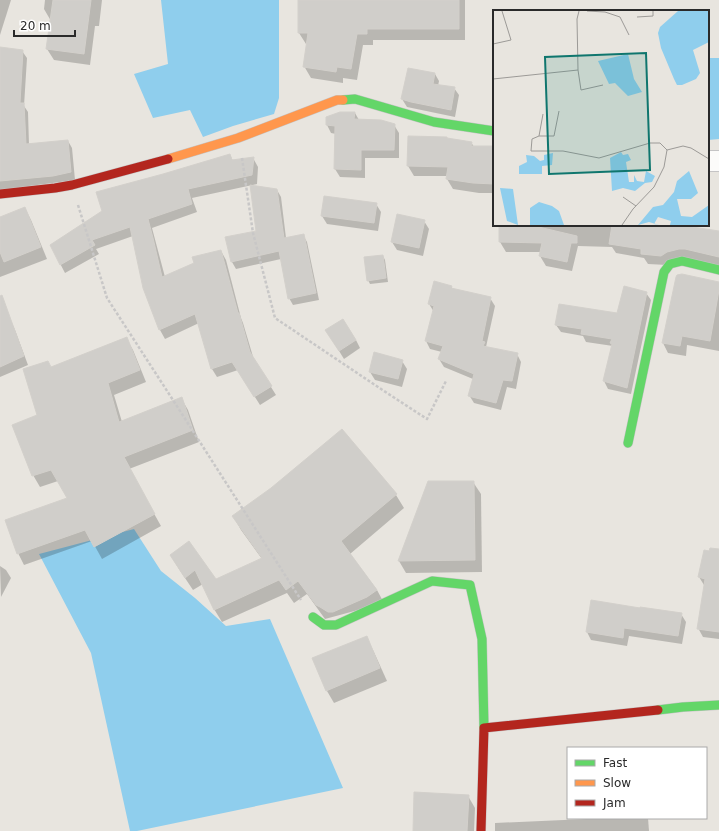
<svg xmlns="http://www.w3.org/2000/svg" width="719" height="831" viewBox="0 0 719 831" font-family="'DejaVu Sans',sans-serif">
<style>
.water{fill:#8fceed}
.shadow{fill:#0003}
.building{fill:#d0ceca;stroke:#d3d0cb}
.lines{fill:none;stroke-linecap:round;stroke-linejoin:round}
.street-casing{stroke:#c5c4c5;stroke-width:22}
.fast-casing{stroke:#c5c4c5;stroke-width:10}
.slow-casing{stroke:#c5c4c5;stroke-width:10}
.jam-casing{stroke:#c5c4c5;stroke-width:10}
.path{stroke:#c8c7c7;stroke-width:2.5;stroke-dasharray:3 2;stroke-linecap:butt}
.street{stroke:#fcfbfa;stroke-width:20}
.fast{stroke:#63d668;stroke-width:9}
.slow{stroke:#ff974d;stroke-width:9}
.jam{stroke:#b3261e;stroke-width:9}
.inset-road{fill:none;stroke:#9c9a97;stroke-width:1}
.view{fill:#0f766e;fill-opacity:0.15;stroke:#0f766e;stroke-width:2}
.inset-edge{fill:none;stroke:#2a2a2a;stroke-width:2}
</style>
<rect width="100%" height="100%" fill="#e8e5df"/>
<g class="water">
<path d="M161,0h118v98l-5,16 -41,12 -30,11 -13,-27 -37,8 -19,-44 34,-10z"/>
<path d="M708,58h11v81l-11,1z"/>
<path d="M134,529l27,42 34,27 31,28 44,-7 73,169 -206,43h-7l-39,-178 -52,-99z"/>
</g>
<g class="shadow">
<path d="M0,0h11l-11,35z"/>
<path d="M45,0h57l-3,26h-4l-5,39 -36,-5 -7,-11 4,-28 -7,-12z"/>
<path d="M299,0h166v40h-92v5h-10l-6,35 -14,-2v5l-32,-5 -7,-12 4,-22h-2l-7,-11z"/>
<path d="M0,48l22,3 5,7 -3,48 4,6 1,33 39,-4 4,7 3,32 -75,10z"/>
<path d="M435,74l4,7 -1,5 16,2 5,7 -4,22 -48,-10 -5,-8z"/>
<path d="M355,113l4,7 35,5 5,8v25h-34v20l-25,-1 -5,-8 1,-35 -5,-1 -4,-8z"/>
<path d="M471,142l3,5h20v46h-15l-26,-4 -6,-10 1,-3h-34l-6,-10z"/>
<path d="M230,155l3,6 20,-3 5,9 -1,17 -65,14 5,14 -45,16 13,49 56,-26 5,9 15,58 2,5 11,37 22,35 -16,10 -22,-35 -21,7 -5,-8 -13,-46 -34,16 -5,-9 -16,-43 -11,-51 -37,13 3,5 -34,19 -14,-27z"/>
<path d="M277,190l4,7 5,41 17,-3 4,7 12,58 -26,5 -4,-7 -8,-39 -45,10 -4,-7 25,-31z"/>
<path d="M376,204l5,8 -3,19 -51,-7 -5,-8z"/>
<path d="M25,208l6,12 16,39 -47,18v-59z"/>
<path d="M424,221l5,8 -6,27 -26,-6 -5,-8z"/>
<path d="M500,225h186v2l33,9v29h-52l-19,-1 -4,-6 -28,-5 -4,-6 -34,-1 -6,25 -26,-5 -6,-10 1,-4h-35l-6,-10z"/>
<path d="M383,256l2,4 3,22 -18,2 -2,-4z"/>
<path d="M719,283v68l-32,-6 -1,11 -18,-3 -5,-10z"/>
<path d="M451,286l2,4 37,8 5,8 -9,41 31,7 4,8 -5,27 -9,-2 -6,23 -27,-7 -5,-8 4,-16 -29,-12 -5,-8 3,-7 -12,-3 -4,-8 8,-29 -5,-8z"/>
<path d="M646,293l5,7 -20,94 -23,-5 -4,-8 9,-35 -27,-4 -3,-6 -22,-4 -5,-7 62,-11z"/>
<path d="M11,321l4,9 13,35 -28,12v-51z"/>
<path d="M126,338l7,12 13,32 -32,13 8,27 59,-24 7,12 11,32 -70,27 32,57 -59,33 -10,-18 -68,24 -6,-12 51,-54 -11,-18 -18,6 -7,-12 6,-60 12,-47z"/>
<path d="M331,338l25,2 4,8 -16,11z"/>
<path d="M402,361l5,8 -5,18 -27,-7 -5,-8z"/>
<path d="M342,430l54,65 8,13 -54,46 27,36 7,13 -59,16 -18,-25 -13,9 -7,-10 -65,29 -8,-13 -11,-25 -10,6 -14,-21 -8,-13 44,24 47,-21 -21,-29 -8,-14 39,-27z"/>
<path d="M429,482h44l8,12 1,78 -76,1 -7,-12z"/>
<path d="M719,554v85l-16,-2 -5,-9 7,-42 -1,-1 -5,-8z"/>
<path d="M0,566l6,4 5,8 -10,19z"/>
<path d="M641,609l40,5 5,8 -4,22 -53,-8 -2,10 -36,-6 -4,-8z"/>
<path d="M366,637l7,13 14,31 -53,22 -7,-12 -13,-32z"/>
<path d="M468,796l7,12 -1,23h-60z"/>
<path d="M608,818h40l1,13h-154v-8z"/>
</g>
<g class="building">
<path d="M53,0h38l-7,54 -38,-5z"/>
<path d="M298,0h161v29h-92v5h-10l-6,35 -14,-2 -1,5 -33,-5 5,-34h-10z"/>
<path d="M0,47l23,3 -3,53h4l2,41 42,-4 3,32 -18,4 -53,5z"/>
<path d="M408,68l27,5 -2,11 22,3 -4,23 -40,-8 -10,-3z"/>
<path d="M340,112h15l-1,7 27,1 14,4 -1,26h-33v20l-27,-1 1,-43 -9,-1v-8z"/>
<path d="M408,136l39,1v1l25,4 -1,4h23v38l-21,-1 -27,-4 2,-12 -41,-1z"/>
<path d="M230,154l2,6 22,-3 -2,18 -64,14 4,15 -44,15 5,19 9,39 32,-14 -2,-6 29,-7 17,63h1l11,39 22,34 -18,11 -22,-35 -21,7 -16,-55 -36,16 -16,-42 -13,-61 -38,13 3,5 -35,20 -10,-20 52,-34 -6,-19 67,-18z"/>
<path d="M250,185l27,4 7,49 20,-4 12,59 -28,6 -9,-48 -48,11 -6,-25 31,-6z"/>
<path d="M324,196l53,7 -3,20 -53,-7z"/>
<path d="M25,207l16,40 -37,15 -4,-10v-35z"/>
<path d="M397,214l28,6 -6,28 -28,-6z"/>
<path d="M499,225h31l47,11v7h-6l-4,19 -28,-6 3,-13 -43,-1z"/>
<path d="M612,225h67l40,6v26l-34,-8h-6l-12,3 -6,4 -20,-2v-5l-32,-5z"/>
<path d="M383,255l3,23 -19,3 -3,-24z"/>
<path d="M682,274l37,8v8l-9,51 -28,-5 -2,10 -18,-3 14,-66 1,-2z"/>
<path d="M434,281l18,5 -1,2 40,9 -9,44 3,1 -2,4 35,7 -6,28 -9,-1 -7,23 -28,-7 6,-22 -36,-15 5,-13 -18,-5 9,-35 -6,-2z"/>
<path d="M624,286l23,6 -20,96 -24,-7 9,-37 -2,-1 2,-4 -31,-5 1,-5 -27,-4 4,-21 58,9z"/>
<path d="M2,295l22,61 -24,11v-71z"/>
<path d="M343,319l13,21 -17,11 -14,-21z"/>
<path d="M127,337l13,33 -32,13 11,39 63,-25 11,33 -69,27 31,57 -61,33 -9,-17 -68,24 -12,-34 62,-22 -16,-28 -19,6 -20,-51 25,-10 -14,-46 25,-8 3,6z"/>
<path d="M374,352l29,8 -5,19 -29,-7z"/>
<path d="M342,429l55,65 -56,47 36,49 -10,7 -34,15h-5l-8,-5 -4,-2 -18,-24 -12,9 -7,-10 -65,30 -19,-40 -10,8 -15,-23 19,-14 27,38 46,-21 -30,-42 39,-28z"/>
<path d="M428,481h46l1,79 -77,1z"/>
<path d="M710,548l9,1v83l-22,-3 8,-50 -7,-2 6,-27 5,1z"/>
<path d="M591,600l49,8v-1l42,6 -4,23 -54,-8 -1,10 -37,-6z"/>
<path d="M367,636l13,32 -54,23 -14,-33z"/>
<path d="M414,792l55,3 -2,36h-54z"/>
</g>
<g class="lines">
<g class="street-casing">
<path id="street" d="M708,161h11"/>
</g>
<g class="fast-casing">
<g id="fast">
<path d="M343,100l12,-1 79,23 60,9"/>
<path d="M628,443l36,-171 6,-8 12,-3 37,9"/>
<path d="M313,617l11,8h12l96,-44 38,4 12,54 2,89"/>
<path d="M658,710l25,-3 36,-2"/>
</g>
</g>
<g class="slow-casing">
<path id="slow" d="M168,159l70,-21 99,-38h6"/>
</g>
<g class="jam-casing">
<g id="jam">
<path d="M0,194l55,-6 17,-3 96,-26"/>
<path d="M481,831l3,-103 174,-18"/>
</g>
</g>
<g class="path">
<path d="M242,158l11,75 22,85 109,73 43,28 19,-38"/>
<path d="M78,205l29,93 75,116 119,186"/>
</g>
<use href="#street" class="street"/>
<use href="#fast" class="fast"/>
<use href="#slow" class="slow"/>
<use href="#jam" class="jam"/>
</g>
<g transform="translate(493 10)">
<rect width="216" height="216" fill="#e8e5df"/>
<path d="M185,1h31v31l-16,8 7,23 -4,6 -14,6h-5l-3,-6 -13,-31 -3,-15 2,-6zM135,44l6,25 8,13 -14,4 -13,-13 -6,1 -11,-23zM128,142l2,3 5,-1 3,6 -5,2 3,20h5v-7l3,6 7,1 2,-11 9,5 -3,6 -7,1 -10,8 -12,-3 -11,3 -2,-33zM60,143l-1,12 -10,1v8h-23v-8l8,-4 -1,-7 8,1 6,5 4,-1v-5zM196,161l9,22 -7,6h-14l4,17 11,1 17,-12v20h-39l1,-4 -13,-4 -4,7 5,1 -10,-3 -11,3 15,-18 10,-2 11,-13 3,-11zM7,178l13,1 5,36 -11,-4zM46,192l13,4 7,5 5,14h-34v-17z" fill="#8fceed"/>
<path class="inset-road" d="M94,1l18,1 15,5 9,18M144,7l16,-1v-5M0,34l18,-4 -9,-29M85,60l3,20 22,-5M0,69l85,-9 -1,-51 2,-8M66,101l-5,25h-15l-7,3 -1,12h32l36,7 51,-15h10l7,7M46,126l4,-22M130,187l13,9M129,215l11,-16 21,-22 10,-20 3,-17 16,-4 8,2 18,11"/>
<path class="view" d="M153,43l4,117 -101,4 -4,-117z"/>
<rect width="216" height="216" class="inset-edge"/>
</g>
<rect x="567" y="747" width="140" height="72" fill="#ffffff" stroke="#aaaaaa"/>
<rect x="575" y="760" width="20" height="6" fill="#63d668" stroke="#aaaaaa"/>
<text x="603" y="767" font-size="12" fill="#2a2a2a">Fast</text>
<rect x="575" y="780" width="20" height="6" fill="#ff974d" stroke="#aaaaaa"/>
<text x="603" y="787" font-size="12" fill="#2a2a2a">Slow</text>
<rect x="575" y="800" width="20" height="6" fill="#b3261e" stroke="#aaaaaa"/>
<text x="603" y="807" font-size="12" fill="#2a2a2a">Jam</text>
<path d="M14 30v6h61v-6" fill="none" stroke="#2a2a2a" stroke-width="2"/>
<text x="20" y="30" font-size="12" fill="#2a2a2a" stroke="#ffffff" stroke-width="3" paint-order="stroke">20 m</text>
</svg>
